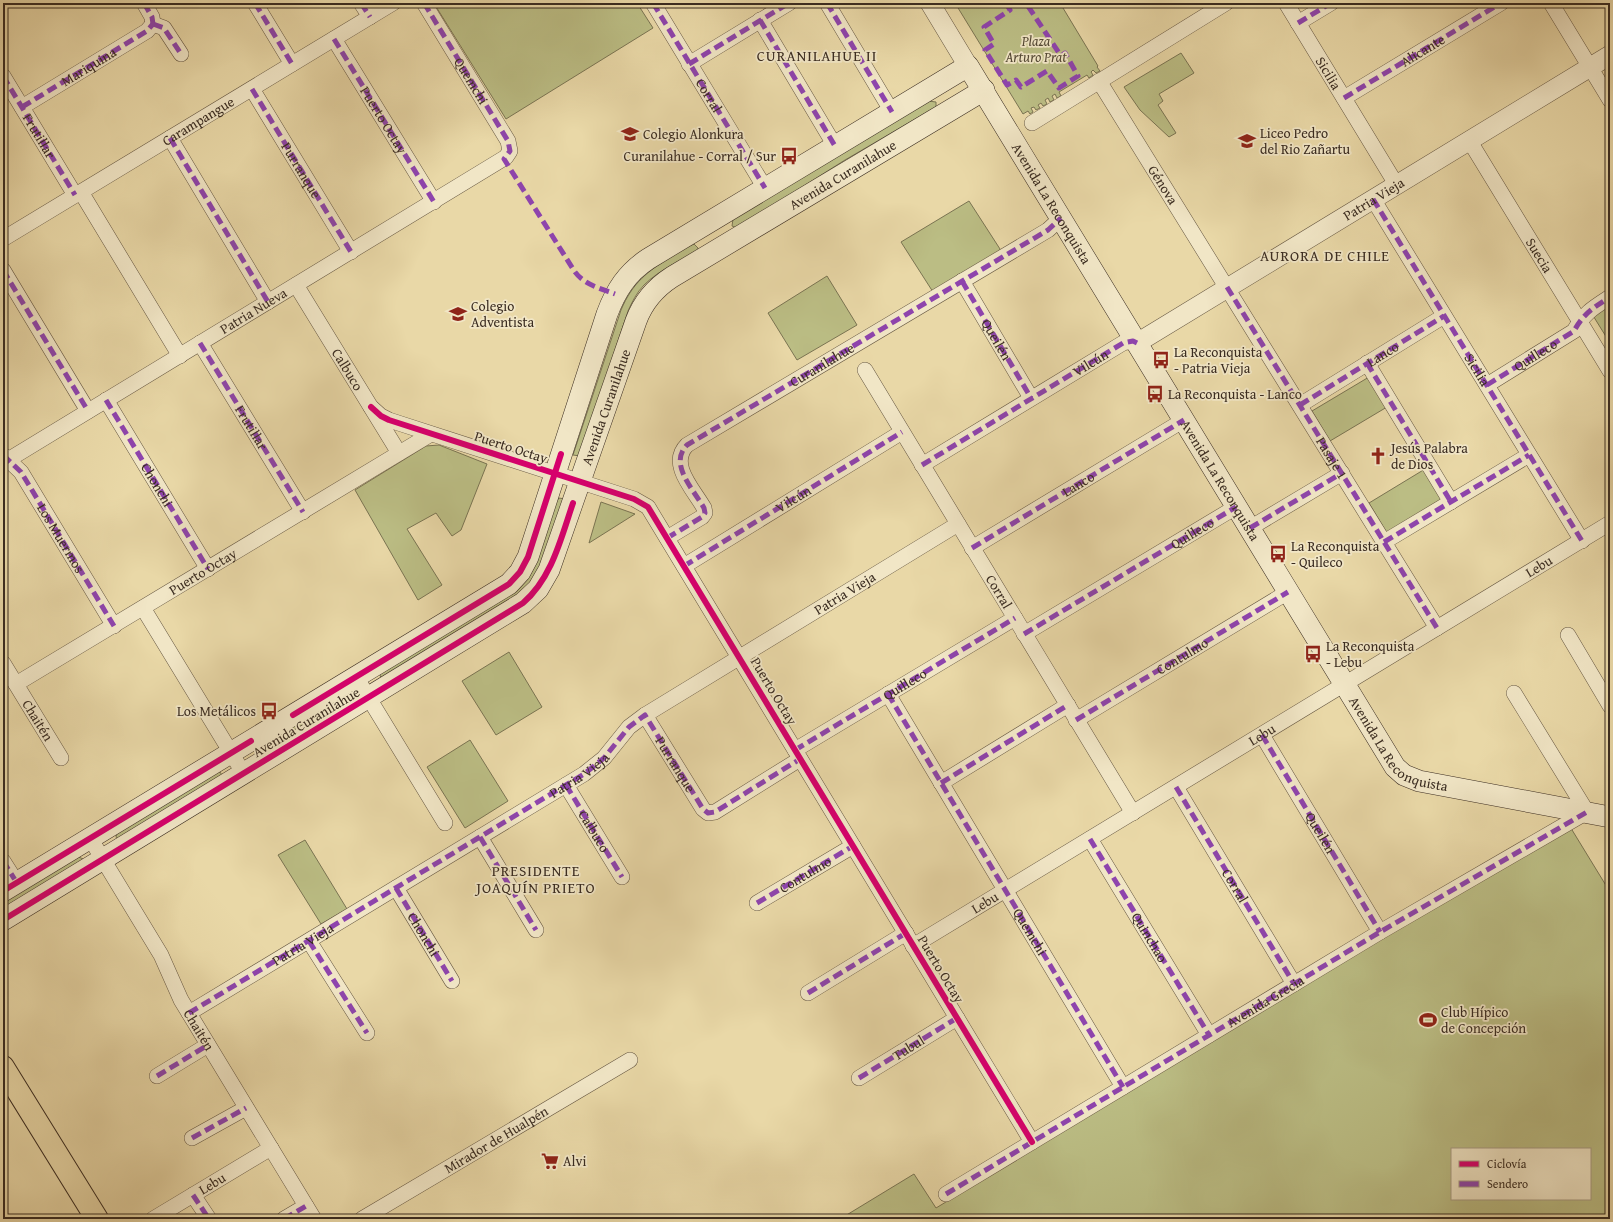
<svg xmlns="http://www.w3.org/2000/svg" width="1613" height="1222" viewBox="0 0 1613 1222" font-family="'Gentium Book Plus',serif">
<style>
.green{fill:#bbbd84;stroke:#7a7452;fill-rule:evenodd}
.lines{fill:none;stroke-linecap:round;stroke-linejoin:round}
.minor-casing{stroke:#665742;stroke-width:16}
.tertiary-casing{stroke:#665742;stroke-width:20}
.secondary-casing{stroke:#3a2c21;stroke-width:22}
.primary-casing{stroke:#3a2c21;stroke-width:24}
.minor{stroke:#f1e6c6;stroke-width:15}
.tertiary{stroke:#f1e6c6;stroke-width:19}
.secondary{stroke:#f1e6c6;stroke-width:21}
.primary{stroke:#e9d8a7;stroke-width:22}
.quiet{stroke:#8e44ad;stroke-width:5;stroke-dasharray:10 5;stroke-linecap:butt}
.cycleway-casing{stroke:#f1e6c6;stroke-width:8}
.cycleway{stroke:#d6006c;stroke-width:6}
.labels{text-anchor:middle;stroke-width:3.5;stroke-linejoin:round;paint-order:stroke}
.park-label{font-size:14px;font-style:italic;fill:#544935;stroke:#f1e6c6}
.street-label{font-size:14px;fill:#3a2c21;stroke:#f1e6c6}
.poi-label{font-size:14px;fill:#3a2c21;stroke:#f1e6c6;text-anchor:start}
.neighbourhood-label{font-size:15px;letter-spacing:1px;fill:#3a2c21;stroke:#f1e6c6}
</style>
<rect width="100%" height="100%" fill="#e9d8a7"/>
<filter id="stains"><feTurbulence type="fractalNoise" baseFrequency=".005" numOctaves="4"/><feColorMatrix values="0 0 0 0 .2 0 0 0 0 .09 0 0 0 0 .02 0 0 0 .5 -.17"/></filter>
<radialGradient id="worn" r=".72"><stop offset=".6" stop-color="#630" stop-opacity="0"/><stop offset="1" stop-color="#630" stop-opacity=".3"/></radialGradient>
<g class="green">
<path d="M438,3h199l16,25 -147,91 -71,-114z"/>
<path d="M955,3h105l38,63 -1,1 3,4 -4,2 -3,-3 -2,2 2,3 -4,3 -2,-3 -28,17 2,4 -4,2 -2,-4 -3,2 2,4 -4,2 -2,-4 -3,2 2,4 -4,2 -2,-3 -3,2 2,3 -4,2 -2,-3 -3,1 2,4 -3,2 -2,-3 -5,3z"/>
<path d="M1181,53l13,20 -35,21 4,7 -5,4 18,28 -7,4 -29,-27 -16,-23z"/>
<path d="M928,101l8,1v4l-2,2 -89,52 -108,68 -5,-2 1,-7z"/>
<path d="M969,201l31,48v3l-67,40 -32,-50z"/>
<path d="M694,244l4,4 -1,3c-17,10 -38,19 -53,34 -7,7 -12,17 -16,26l-48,145 -7,-1 48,-145c12,-28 26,-38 51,-54 7,-4 14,-9 22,-12z"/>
<path d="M827,276l30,49 -60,35 -29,-47z"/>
<path d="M1610,305v38l-18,-29z"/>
<path d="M1369,377l18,30 -57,34 -18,-30z"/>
<path d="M439,445l48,19 -26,66 -9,6 -16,-23 -29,16 35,56 -24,15 -63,-110 71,-44z"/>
<path d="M1425,469l18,29 -56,35 -18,-30z"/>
<path d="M559,498l6,1 -19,58 -16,30 -148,91 -2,-2 1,-3 148,-96 8,-15 19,-60z"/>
<path d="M601,502l34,12 -46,29z"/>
<path d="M509,652l33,55 -46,28 -34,-54z"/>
<path d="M345,695l3,2v4l-89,53 -3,-4 3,-5z"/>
<path d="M470,740l38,61 -43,27 -38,-61z"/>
<path d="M216,772h4l2,3 -104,65 -2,-3 1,-4z"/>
<path d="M1569,825l41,67v327h-770l74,-45 22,34zM1452,1149h138v50h-138z"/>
<path d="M305,840l42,69 -26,15 -43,-69z"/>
<path d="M77,856l6,3 -1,4 -79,48v-10z"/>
</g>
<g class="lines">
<g class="minor-casing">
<g id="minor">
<path d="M144,3l8,14 1,7"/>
<path d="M255,3l37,61"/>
<path d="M361,3l9,14"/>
<path id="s1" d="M653,3l112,185"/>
<path d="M827,3l65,109"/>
<path id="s2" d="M1286,3l110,181"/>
<path d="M1551,3l59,97"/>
<path d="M760,20l75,126"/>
<path d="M1298,23l33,-20"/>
<path d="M153,24l11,4 17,26"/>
<path id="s3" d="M334,39l100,163"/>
<path d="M689,64l100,-61"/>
<path d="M3,76l72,119"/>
<path id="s4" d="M1099,81l338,547"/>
<path id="s5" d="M252,89l99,163"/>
<path d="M1344,98l157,-95"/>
<path id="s6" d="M22,107l125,-76 6,-7"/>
<path d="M1032,123l194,-120"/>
<path d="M170,138l98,164"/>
<path id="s7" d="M1469,140l141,231"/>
<path d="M81,192l99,164"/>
<path id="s8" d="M1373,199l209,342"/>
<path id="s9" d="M3,239l390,-236"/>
<path d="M3,270l85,141"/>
<path d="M962,281l69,117"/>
<path id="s10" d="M296,285l103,168"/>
<path id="s11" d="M200,343l103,169"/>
<path d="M1367,363l84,139"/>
<path id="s12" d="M865,370l268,443"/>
<path d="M1487,385l87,-54c10,-18 19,-23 36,-34"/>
<path id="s13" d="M106,400l102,169"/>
<path d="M1300,405l144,-89"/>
<path d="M371,407l10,9 8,4 245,79 14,8 384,635"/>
<path id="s14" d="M3,455l18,17 93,154"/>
<path id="s15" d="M3,463l503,-306 4,-6 -2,-10 -84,-138"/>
<path id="s16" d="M922,465l201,-122 10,-2 4,2"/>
<path d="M1250,528l92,-55"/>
<path d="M667,538l35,-21 3,-4 -1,-5c-10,-18 -36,-44 -17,-63l361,-215 13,-12"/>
<path d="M1384,542l145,-87"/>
<path id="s17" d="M972,548l212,-128"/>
<path d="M684,566l218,-134"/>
<path d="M143,608l101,166"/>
<path d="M1024,634l212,-127"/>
<path d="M1568,635l42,71"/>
<path id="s18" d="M3,663l58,95"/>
<path d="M356,677l89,146"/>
<path id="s19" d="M16,684l415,-250"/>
<path d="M888,694l235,393"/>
<path id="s20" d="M645,715l58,94 5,4 7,-1 85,-53"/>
<path d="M1076,720l212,-128"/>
<path id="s21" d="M1262,735l118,197"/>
<path id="s22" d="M795,750l220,-132"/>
<path d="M941,783l127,-78"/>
<path id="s23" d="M566,785l56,92"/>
<path d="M1176,787l118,197"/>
<path d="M480,837l56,93"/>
<path id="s24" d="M90,838l71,117 20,45 133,219"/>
<path d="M1090,839l119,196"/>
<path d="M3,861l14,22"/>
<path id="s25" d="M396,888l56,93"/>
<path id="s26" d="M757,903l96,-57"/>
<path d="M309,941l58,92"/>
<path id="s27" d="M913,946l697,-423"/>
<path d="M808,993l98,-60"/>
<path id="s28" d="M189,1013l395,-239 20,-16 25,-31 16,-12 313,-191"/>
<path d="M157,1076l51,-31"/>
<path d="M859,1078l98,-60"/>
<path d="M192,1138l54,-30"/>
<path id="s29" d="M946,1194l434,-262 207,-120 -73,-119"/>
<path d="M193,1195l16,24"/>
<path id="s30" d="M153,1219l118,-71"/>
<path d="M284,1219l22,-13"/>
<path id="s31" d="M362,1219l268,-159"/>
</g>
</g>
<g class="tertiary-casing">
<g id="tertiary">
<path d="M930,3l38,63"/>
<path id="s32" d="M1137,343l473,-288"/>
</g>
</g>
<g class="secondary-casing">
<g id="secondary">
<path id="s33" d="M3,891l506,-307 11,-12 8,-15 79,-243c9,-24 20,-41 41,-55l320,-193 427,701 9,8 15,6 191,36"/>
<path id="s34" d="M3,920l520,-317 15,-14 11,-19 87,-249c7,-19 19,-33 36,-44l312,-187"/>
</g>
</g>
<g class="primary-casing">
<path id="primary" d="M3,1067l94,152"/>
</g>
<use href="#minor" class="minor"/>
<use href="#tertiary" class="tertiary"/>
<use href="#secondary" class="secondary"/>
<use href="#primary" class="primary"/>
<g class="quiet">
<path d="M144,3l8,14 1,7"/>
<path d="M255,3l37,61"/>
<path d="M361,3l9,14"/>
<path id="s35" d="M424,3l84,138 2,10 -6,8 69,110c9,15 26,19 42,25"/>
<path d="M653,3l112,185"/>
<path d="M827,3l65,109"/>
<path d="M1006,3l4,7 -26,17 10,17 -9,6 22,35 9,-5 5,7 26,-16 12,17 19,-12 -13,-23 -4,3 -35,-53"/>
<path d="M760,20l75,126"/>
<path d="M1298,23l33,-20"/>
<path d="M153,24l11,4 17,26"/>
<path d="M334,39l100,163"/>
<path d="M689,64l100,-61"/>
<path id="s36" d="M3,76l72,119"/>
<path d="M252,89l99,163"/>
<path id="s37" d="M1344,98l157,-95"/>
<path d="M22,107l125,-76 6,-7"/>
<path d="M170,138l98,164"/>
<path d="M1373,199l209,342"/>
<path d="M3,270l85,141"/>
<path id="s38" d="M962,281l69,117"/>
<path d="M1227,287l210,341"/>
<path d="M200,343l103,169"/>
<path d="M1367,363l84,139"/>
<path id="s39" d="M1487,385l87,-54c10,-18 19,-23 36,-34"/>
<path d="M106,400l102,169"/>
<path id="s40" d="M1300,405l144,-89"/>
<path d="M3,455l18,17 93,154"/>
<path d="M922,465l201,-122 10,-2 4,2"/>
<path d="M1250,528l92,-55"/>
<path id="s41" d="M667,538l35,-21 3,-4 -1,-5c-10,-18 -36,-44 -17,-63l361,-215 13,-12"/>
<path d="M1384,542l145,-87"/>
<path d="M972,548l212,-128"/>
<path id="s42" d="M684,566l218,-134"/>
<path id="s43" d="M1024,634l212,-127"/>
<path id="s44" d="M888,694l235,393"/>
<path id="s45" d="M1076,720l212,-128"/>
<path d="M1262,735l118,197"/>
<path d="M795,750l220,-132"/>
<path d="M941,783l127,-78"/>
<path d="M566,785l56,92"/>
<path id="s46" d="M1176,787l118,197"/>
<path d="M480,837l56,93"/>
<path id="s47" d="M1090,839l119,196"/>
<path d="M3,861l14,22"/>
<path d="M396,888l56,93"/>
<path d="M757,903l96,-57"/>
<path d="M309,941l58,92"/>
<path d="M808,993l98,-60"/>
<path d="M189,1013l395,-239 20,-16 25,-31 16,-12 58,94 5,4 7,-1 85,-53"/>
<path d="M157,1076l51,-31"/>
<path id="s48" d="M859,1078l98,-60"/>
<path d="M192,1138l54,-30"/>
<path d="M946,1194l434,-262 207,-120"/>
<path d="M193,1195l16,24"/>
<path d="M284,1219l22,-13"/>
</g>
<g class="cycleway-casing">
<g id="cycleway">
<path d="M371,407l10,9 8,4 245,79 14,8 384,635"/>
<path d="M293,715l216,-131 11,-12 8,-15 33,-103"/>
<path d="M3,891l248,-150"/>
<path d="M3,920l520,-317c29,-25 38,-65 50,-100"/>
</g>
</g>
<use href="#cycleway" class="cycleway"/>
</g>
<defs>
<g id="school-bare" transform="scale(1.38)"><path d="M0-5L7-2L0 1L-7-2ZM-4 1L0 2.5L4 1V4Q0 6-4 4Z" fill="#8f2418" stroke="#f1e6c6" stroke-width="2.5" paint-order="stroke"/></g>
<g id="bus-bare" transform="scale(1.38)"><path d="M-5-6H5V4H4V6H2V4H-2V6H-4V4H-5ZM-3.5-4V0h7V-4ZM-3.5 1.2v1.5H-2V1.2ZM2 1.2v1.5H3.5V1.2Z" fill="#8f2418" stroke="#f1e6c6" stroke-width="2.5" paint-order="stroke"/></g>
<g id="church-bare" transform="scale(1.38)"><path d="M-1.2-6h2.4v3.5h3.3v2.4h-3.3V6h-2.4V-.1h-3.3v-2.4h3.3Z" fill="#8f2418" stroke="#f1e6c6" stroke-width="2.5" paint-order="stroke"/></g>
<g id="stadium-bare" transform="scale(1.38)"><path d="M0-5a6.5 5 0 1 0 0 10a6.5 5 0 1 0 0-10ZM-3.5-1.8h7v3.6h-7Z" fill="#8f2418" stroke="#f1e6c6" stroke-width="2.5" paint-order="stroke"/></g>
<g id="supermarket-bare" transform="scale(1.38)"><path d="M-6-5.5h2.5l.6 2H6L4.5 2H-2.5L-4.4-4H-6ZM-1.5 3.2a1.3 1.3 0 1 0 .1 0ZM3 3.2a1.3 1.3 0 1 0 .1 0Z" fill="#8f2418" stroke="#f1e6c6" stroke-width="2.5" paint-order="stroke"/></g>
</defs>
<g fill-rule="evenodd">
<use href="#school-bare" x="630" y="134"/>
<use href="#school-bare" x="1247" y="141"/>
<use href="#bus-bare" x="789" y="156"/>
<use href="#school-bare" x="458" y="314"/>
<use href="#bus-bare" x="1161" y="360"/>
<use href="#bus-bare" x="1155" y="394"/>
<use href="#church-bare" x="1378" y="456"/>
<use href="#bus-bare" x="1278" y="554"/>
<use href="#bus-bare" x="1313" y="654"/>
<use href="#bus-bare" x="269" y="711"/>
<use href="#stadium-bare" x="1428" y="1020"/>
<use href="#supermarket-bare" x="550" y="1161"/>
</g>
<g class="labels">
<g class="park-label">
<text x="1036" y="46">Plaza<tspan x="1036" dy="16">Arturo Prat</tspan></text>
</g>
<g class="street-label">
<text dy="5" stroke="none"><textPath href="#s37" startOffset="92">Alicante</textPath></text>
<text dy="5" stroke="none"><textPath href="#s6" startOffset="78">Mariquina</textPath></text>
<text dy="5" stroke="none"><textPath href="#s2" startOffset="82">Sicilia</textPath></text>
<text dy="5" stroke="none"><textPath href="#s35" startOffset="91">Quemchi</textPath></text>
<text dy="5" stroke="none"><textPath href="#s1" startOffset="108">Corral</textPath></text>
<text dy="5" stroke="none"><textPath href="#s3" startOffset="95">Puerto Octay</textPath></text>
<text dy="5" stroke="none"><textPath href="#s9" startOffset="228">Carampangue</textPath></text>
<text dy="5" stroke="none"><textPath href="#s36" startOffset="70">Frutillar</textPath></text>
<text dy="5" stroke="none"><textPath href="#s5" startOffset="95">Purranque</textPath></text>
<text dy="5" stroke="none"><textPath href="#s34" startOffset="1172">Avenida Curanilahue</textPath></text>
<text dy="5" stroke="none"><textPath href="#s4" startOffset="122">Génova</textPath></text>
<text dy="5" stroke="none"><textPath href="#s32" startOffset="277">Patria Vieja</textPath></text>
<text dy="5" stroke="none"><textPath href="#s33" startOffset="1485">Avenida La Reconquista</textPath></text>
<text dy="5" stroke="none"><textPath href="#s7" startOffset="135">Suecia</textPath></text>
<text dy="5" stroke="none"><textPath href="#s15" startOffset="293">Patria Nueva</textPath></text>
<text dy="5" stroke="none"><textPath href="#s38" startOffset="68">Queilén</textPath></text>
<text dy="5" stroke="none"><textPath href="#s40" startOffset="97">Lanco</textPath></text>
<text dy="5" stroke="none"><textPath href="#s39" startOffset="57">Quilleco</textPath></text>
<text dy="5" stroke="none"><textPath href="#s16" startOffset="197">Vilcún</textPath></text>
<text dy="5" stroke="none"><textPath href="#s41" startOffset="279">Curanilahue</textPath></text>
<text dy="5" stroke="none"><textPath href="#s10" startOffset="99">Calbuco</textPath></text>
<text dy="5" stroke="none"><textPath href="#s8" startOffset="200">Sicilia</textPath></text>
<text dy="5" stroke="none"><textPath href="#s34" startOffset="824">Avenida Curanilahue</textPath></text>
<text dy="5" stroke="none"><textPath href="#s11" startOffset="99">Frutillar</textPath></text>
<text transform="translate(511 447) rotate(18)" y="5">Puerto Octay</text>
<text dy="5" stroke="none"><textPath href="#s4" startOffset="443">Pasaje 1</textPath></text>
<text dy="5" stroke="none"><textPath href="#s33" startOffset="1809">Avenida La Reconquista</textPath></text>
<text dy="5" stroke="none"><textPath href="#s13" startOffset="99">Chonchi</textPath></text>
<text dy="5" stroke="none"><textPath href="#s17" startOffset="124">Lanco</textPath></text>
<text dy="5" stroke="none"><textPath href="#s42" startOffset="128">Vilcún</textPath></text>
<text dy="5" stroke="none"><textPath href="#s43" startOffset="196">Quilleco</textPath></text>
<text dy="5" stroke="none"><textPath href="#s14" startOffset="102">Los Muermos</textPath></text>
<text dy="5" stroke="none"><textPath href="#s27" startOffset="732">Lebu</textPath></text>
<text dy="5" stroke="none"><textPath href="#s19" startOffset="218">Puerto Octay</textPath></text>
<text dy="5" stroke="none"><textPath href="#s12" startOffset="259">Corral</textPath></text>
<text dy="5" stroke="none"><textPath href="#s28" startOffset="781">Patria Vieja</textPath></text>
<text dy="5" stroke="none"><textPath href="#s45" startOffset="124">Contulmo</textPath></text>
<text dy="5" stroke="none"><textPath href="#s22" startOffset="128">Quilleco</textPath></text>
<text transform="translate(774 691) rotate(59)" y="5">Puerto Octay</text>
<text dy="5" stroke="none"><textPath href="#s18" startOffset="67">Chaitén</textPath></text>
<text transform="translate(306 722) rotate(-31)" y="5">Avenida Curanilahue</text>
<text dy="5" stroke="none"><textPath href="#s27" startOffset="408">Lebu</textPath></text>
<text dy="5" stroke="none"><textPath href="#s33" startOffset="2133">Avenida La Reconquista</textPath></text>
<text dy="5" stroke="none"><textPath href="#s20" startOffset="58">Purranque</textPath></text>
<text dy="5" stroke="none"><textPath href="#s28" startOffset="457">Patria Vieja</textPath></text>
<text dy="5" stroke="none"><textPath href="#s23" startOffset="54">Calbuco</textPath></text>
<text dy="5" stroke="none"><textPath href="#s21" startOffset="114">Queilén</textPath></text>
<text dy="5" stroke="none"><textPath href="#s26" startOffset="56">Contulmo</textPath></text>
<text dy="5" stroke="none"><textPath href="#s46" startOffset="115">Corral</textPath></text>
<text dy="5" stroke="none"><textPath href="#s27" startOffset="84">Lebu</textPath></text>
<text dy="5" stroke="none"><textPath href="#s44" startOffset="277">Quemchi</textPath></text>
<text dy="5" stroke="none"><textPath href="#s25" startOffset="54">Chonchi</textPath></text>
<text dy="5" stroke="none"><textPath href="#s47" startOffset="115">Quinchao</textPath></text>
<text dy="5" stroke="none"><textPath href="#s28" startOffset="133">Patria Vieja</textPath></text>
<text transform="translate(941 969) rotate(59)" y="5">Puerto Octay</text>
<text dy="5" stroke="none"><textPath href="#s29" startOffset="373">Avenida Grecia</textPath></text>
<text dy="5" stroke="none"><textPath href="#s24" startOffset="221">Chaitén</textPath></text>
<text dy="5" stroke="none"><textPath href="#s48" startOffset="58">Tubul</textPath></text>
<text dy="5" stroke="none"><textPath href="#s31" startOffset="156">Mirador de Hualpén</textPath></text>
<text dy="5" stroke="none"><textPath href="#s30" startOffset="69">Lebu</textPath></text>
</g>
<g class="poi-label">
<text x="1260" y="138">Liceo Pedro<tspan x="1260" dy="16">del Rio Zañartu</tspan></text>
<text x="643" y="139">Colegio Alonkura</text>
<text x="776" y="161" text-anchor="end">Curanilahue - Corral / Sur</text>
<text x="471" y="311">Colegio<tspan x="471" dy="16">Adventista</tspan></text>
<text x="1174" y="357">La Reconquista<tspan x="1174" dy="16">- Patria Vieja</tspan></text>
<text x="1168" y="399">La Reconquista - Lanco</text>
<text x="1391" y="453">Jesús Palabra<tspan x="1391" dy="16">de Dios</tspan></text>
<text x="1291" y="551">La Reconquista<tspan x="1291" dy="16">- Quileco</tspan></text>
<text x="1326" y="651">La Reconquista<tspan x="1326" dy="16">- Lebu</tspan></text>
<text x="256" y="716" text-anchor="end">Los Metálicos</text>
<text x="1441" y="1017">Club Hípico<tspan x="1441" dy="16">de Concepción</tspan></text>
<text x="563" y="1166">Alvi</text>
</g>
<g class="neighbourhood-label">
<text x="817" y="61">CURANILAHUE II</text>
<text x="1325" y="261">AURORA DE CHILE</text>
<text x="536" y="876">PRESIDENTE<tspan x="536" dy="17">JOAQUÍN PRIETO</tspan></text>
</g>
</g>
<rect width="1613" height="1222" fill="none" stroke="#e9d8a7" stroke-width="16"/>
<rect x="4" y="4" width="1605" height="1214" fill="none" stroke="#3a2c21" stroke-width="2"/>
<rect x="8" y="8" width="1597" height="1206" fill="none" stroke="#3a2c21"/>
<rect x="1451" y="1148" width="140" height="52" fill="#f1e6c6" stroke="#a89c84"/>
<rect x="1459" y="1161" width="20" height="6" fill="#d6006c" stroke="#a89c84"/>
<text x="1487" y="1168" font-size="12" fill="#3a2c21">Ciclovía</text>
<rect x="1459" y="1181" width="20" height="6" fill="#8e44ad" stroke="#a89c84"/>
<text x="1487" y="1188" font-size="12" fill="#3a2c21">Sendero</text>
<rect width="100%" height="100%" filter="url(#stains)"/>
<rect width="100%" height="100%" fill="url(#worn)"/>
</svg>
